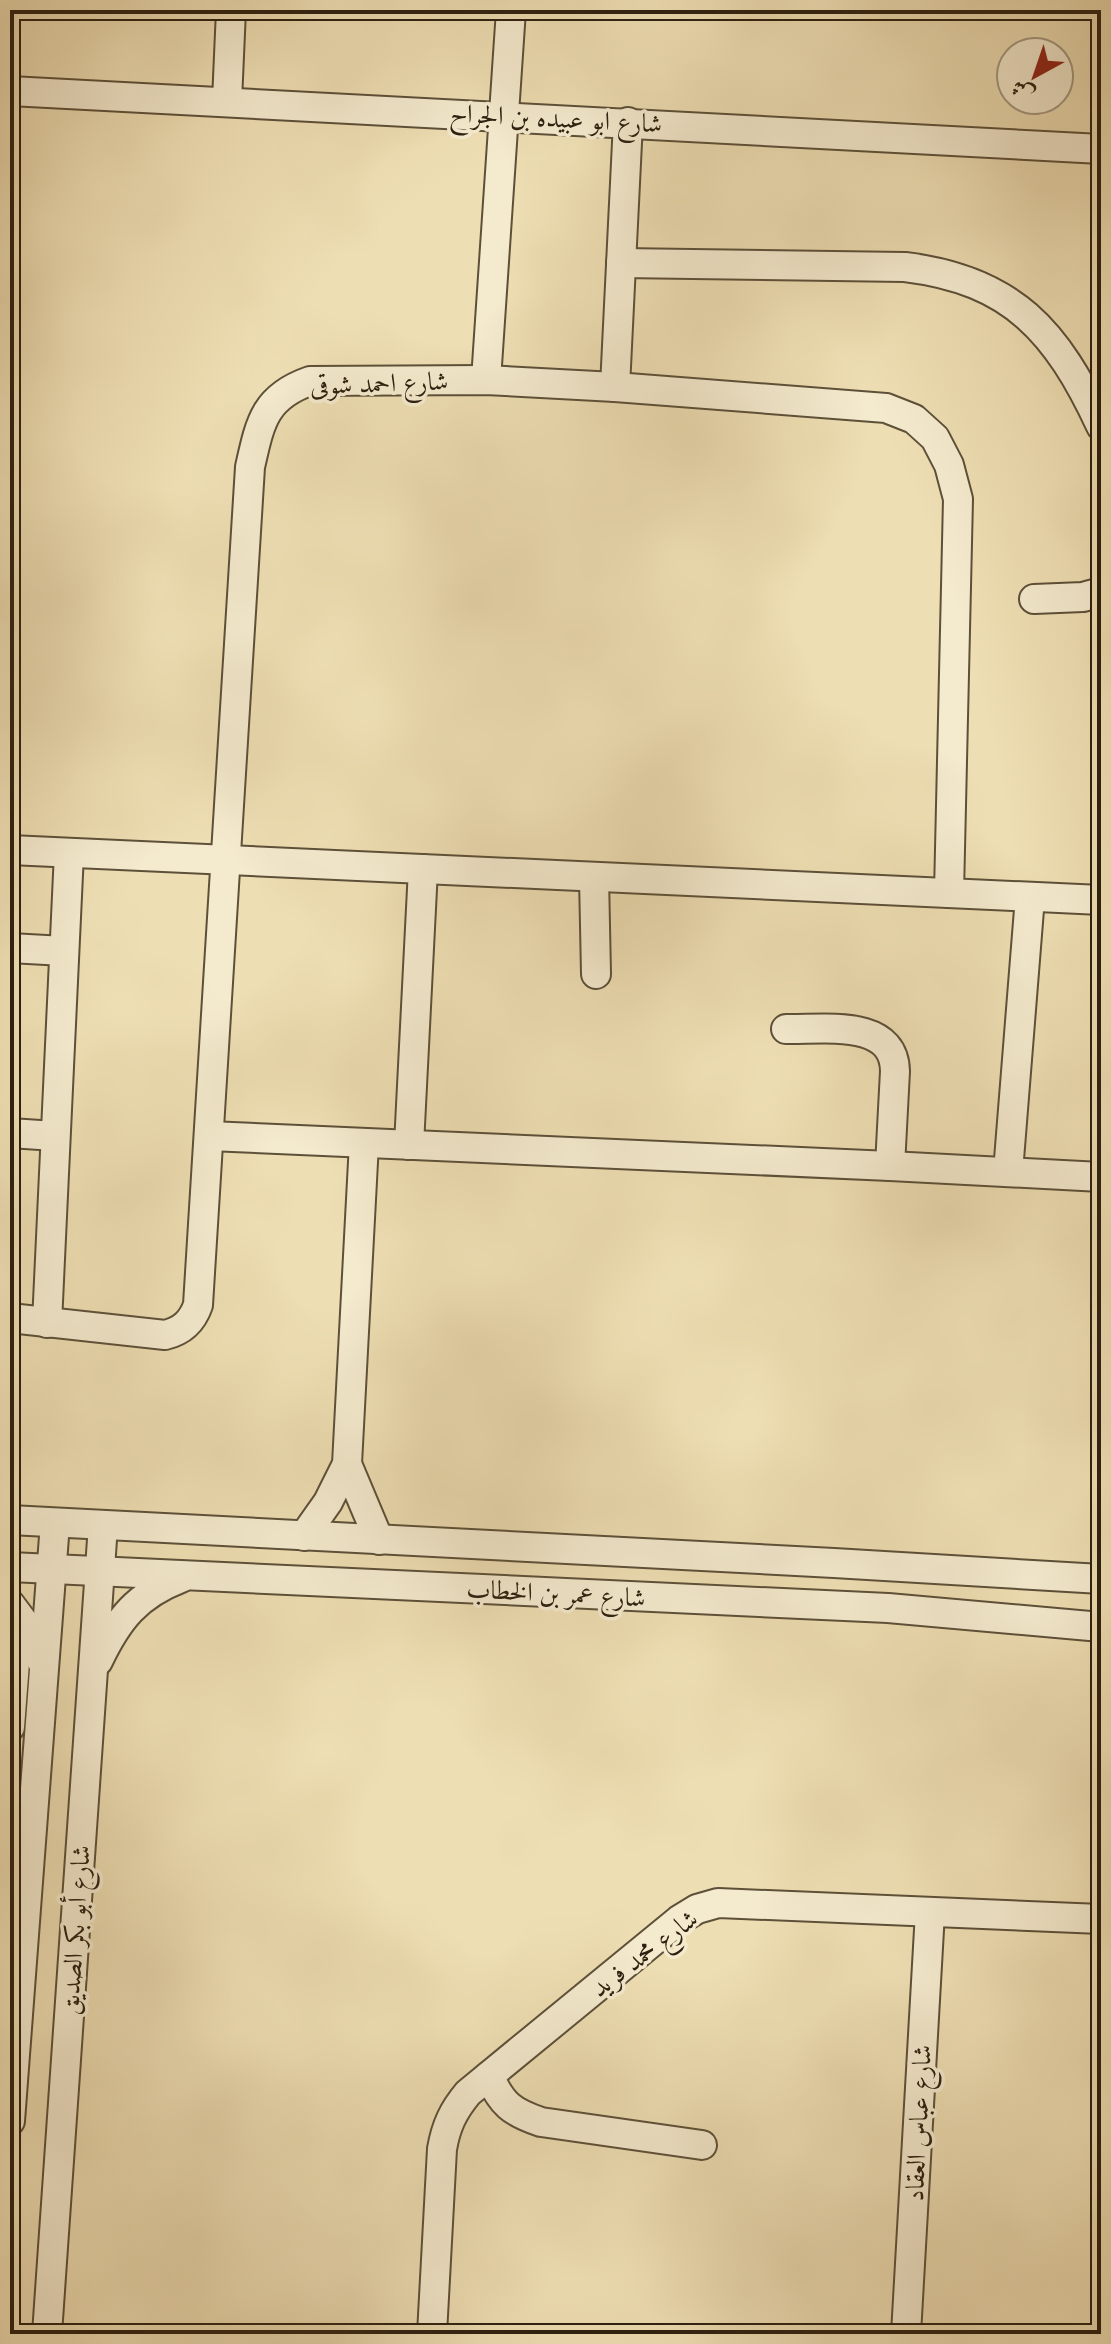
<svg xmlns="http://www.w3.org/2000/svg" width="1111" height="2344" viewBox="0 0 1111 2344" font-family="Cardo,Amiri,serif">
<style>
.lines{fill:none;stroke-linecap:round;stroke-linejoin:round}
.minor-casing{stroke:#5d5039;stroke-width:32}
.minor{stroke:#f4eace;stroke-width:28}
.labels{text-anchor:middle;stroke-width:7;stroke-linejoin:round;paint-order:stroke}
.street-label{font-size:26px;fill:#2d2010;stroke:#f4eace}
</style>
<rect width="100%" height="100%" fill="#eedeb3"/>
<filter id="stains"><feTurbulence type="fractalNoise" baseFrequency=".0025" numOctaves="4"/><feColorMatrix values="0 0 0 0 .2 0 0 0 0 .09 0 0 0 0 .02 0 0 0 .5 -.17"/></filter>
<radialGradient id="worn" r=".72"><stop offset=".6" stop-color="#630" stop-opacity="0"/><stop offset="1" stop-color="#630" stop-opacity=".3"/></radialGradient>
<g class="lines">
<g class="minor-casing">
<g id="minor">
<path d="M10,91l1091,58"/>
<path d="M227,101l4,-91"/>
<path d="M621,263l284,4c108,13 152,65 196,159"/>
<path d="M486,380l25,-370"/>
<path d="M615,387l13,-265"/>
<path d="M1034,599l49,-2 18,-5"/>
<path d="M10,850l1091,50"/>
<path d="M594,877l2,97"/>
<path d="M10,948l54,3"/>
<path d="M786,1029c37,1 108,-11 109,42l-5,95"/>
<path d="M10,1133l45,3"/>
<path d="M209,1136l681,30 211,11"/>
<path d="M409,1145l14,-276"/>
<path d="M1008,1172l22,-275"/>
<path d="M10,1318l155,17c17,-4 27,-13 33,-30l52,-838c10,-44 14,-70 60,-86l176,-1 129,7 271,21 28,11 21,19 14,27 9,34 -9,394"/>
<path d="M47,1323l22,-470"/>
<path d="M347,1464l32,76"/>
<path d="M10,1520l824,43 267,16"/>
<path d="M304,1536l24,-34 19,-38 17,-321"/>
<path d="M10,1567l878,41 213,19"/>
<path d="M10,1604l21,28 11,30"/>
<path d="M10,1644l5,19 -5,64"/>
<path d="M98,1661c20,-42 39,-66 83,-83"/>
<path d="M489,2076c13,28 22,36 52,46l161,23"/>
<path d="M10,2121l45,-598"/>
<path d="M47,2334l56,-809"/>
<path d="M432,2334l10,-185c4,-23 11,-38 26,-56l211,-173 18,-11 21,-6 383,16"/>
<path d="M906,2334l24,-422"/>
</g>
</g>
<use href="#minor" class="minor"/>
</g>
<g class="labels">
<g class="street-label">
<text transform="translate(556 118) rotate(3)" y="9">شارع ابو عبيده بن الجراح</text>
<text transform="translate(379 383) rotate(-2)" y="9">شارع احمد شوقى</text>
<text transform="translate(556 1593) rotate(3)" y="9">شارع عمر بن الخطاب</text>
<text transform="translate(75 1930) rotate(-86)" y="9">شارع أبو بكر الصديق</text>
<text transform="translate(644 1953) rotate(-37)" y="9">شارع محمد فريد</text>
<text transform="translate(918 2123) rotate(-87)" y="9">شارع عباس العقاد</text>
</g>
</g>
<rect width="1111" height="2344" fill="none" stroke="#eedeb3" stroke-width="40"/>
<rect x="12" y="12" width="1087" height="2320" fill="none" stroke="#2d2010" stroke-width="4"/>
<rect x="20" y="20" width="1071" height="2304" fill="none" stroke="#2d2010" stroke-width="2"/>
<g transform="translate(1035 76) rotate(220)"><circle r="38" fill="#f4eace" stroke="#a49982" stroke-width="2"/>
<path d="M0-6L14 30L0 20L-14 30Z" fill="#8f2418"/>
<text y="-12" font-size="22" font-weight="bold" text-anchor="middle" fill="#2d2010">ش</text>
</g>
<rect width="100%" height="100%" filter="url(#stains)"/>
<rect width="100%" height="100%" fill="url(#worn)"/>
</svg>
